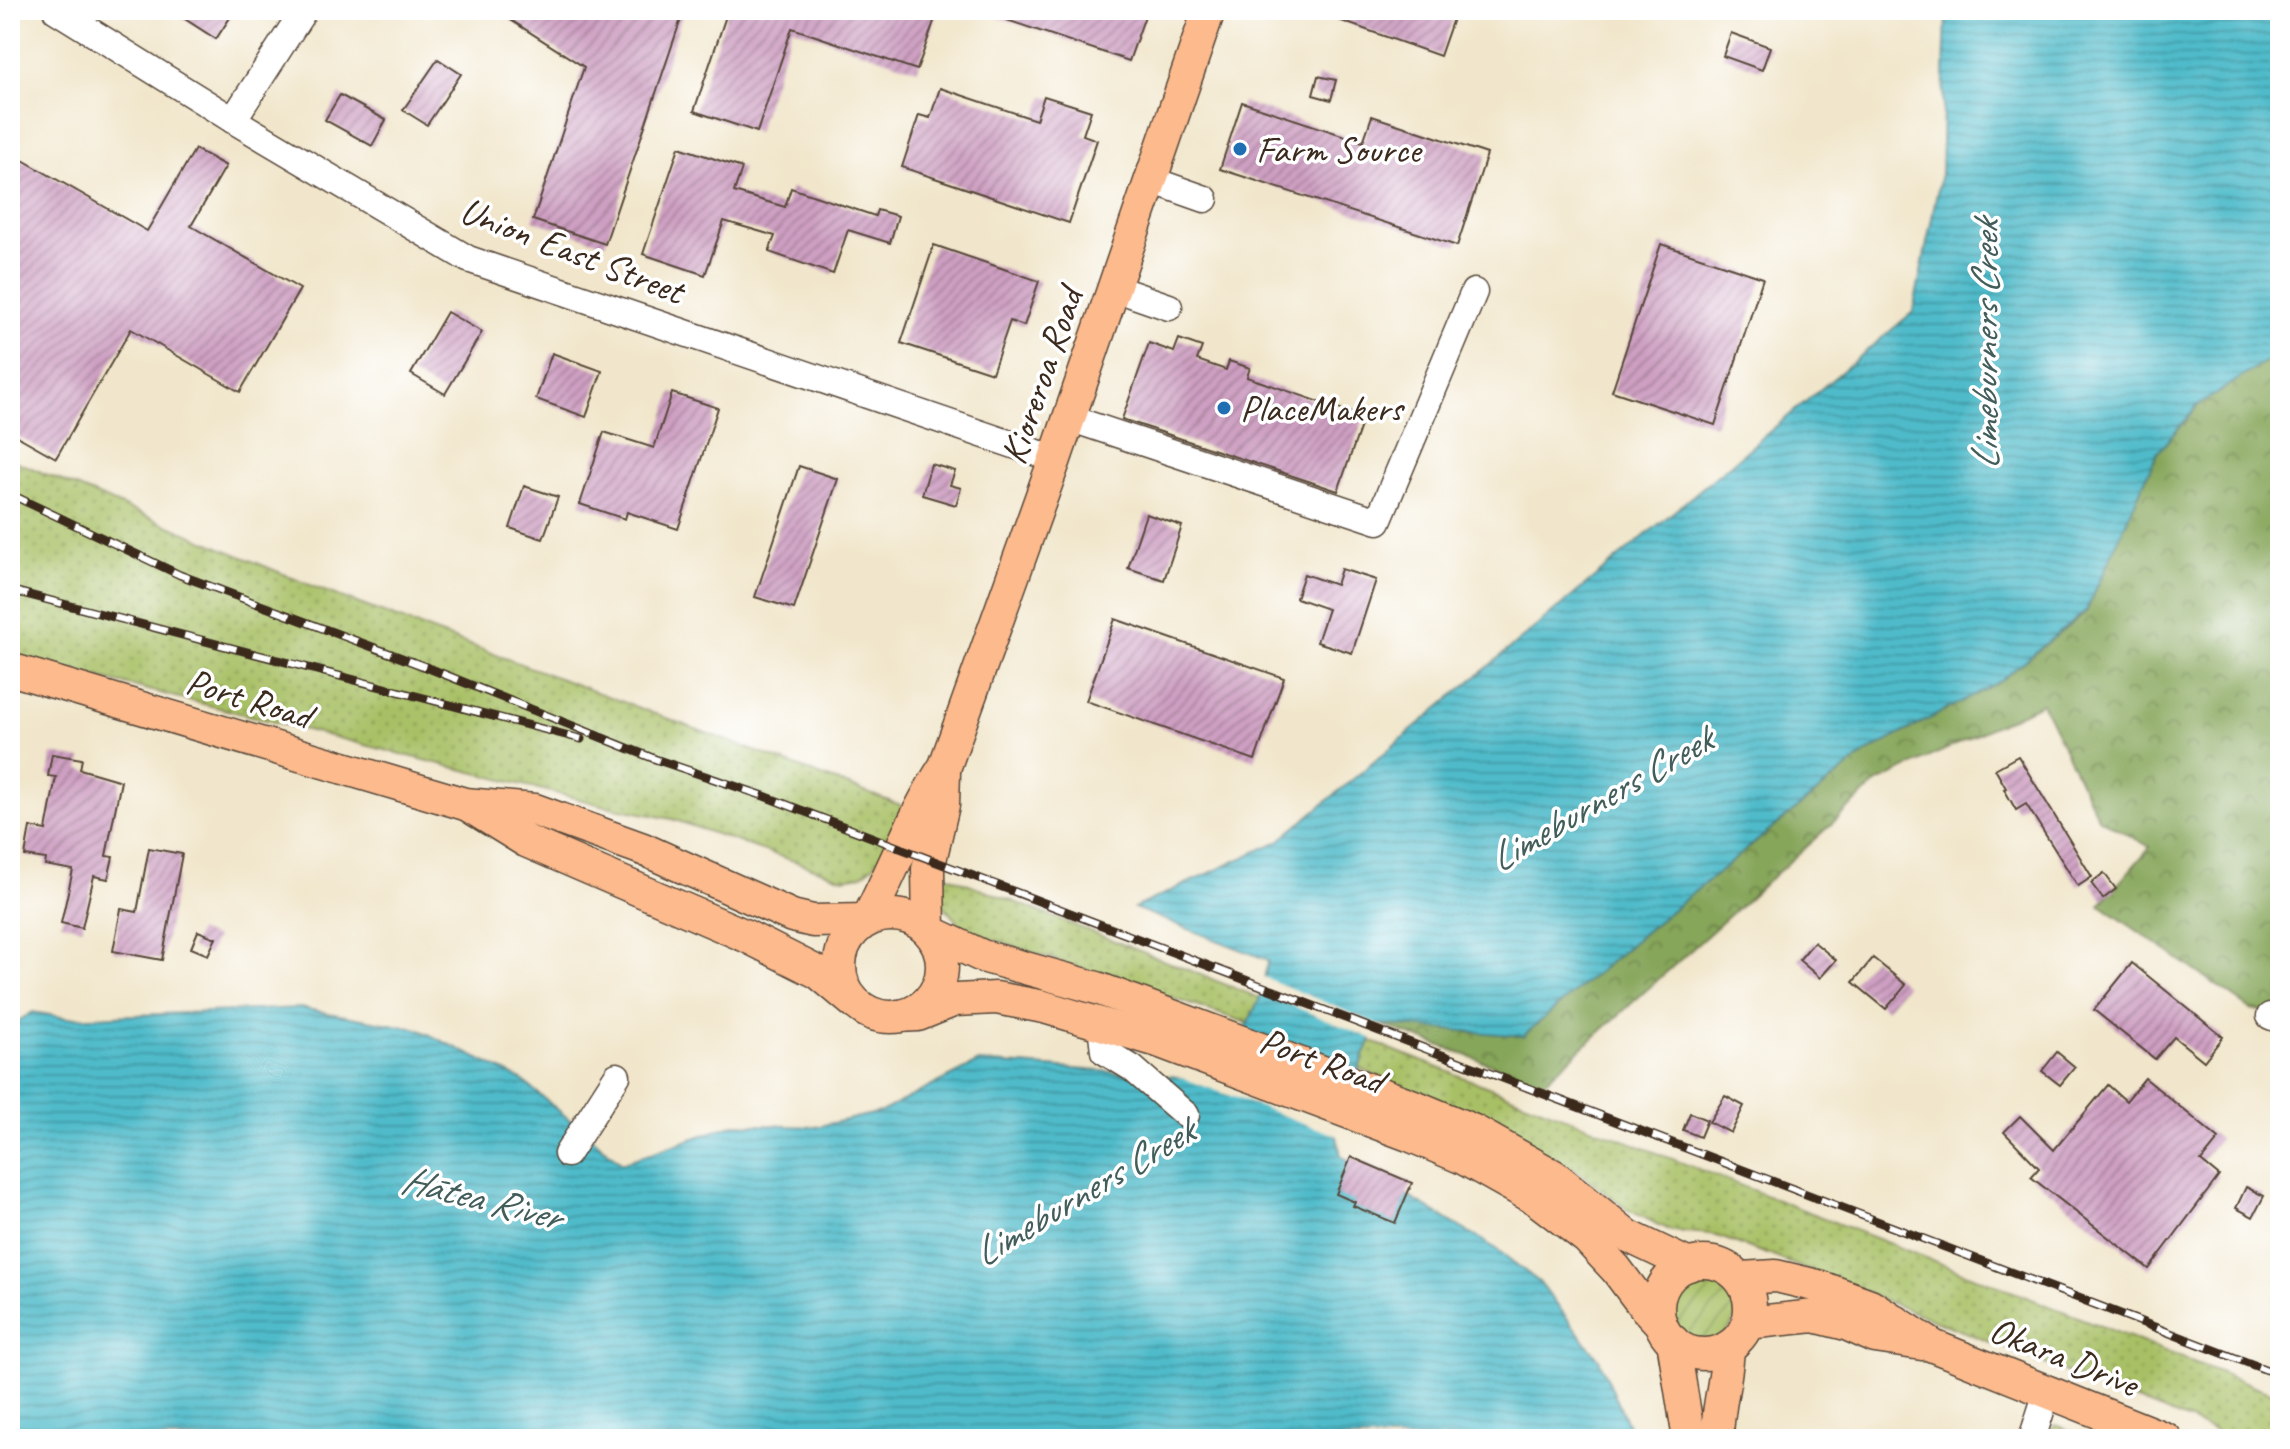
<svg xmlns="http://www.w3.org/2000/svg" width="2290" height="1449" viewBox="0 0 2290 1449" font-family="Caveat,sans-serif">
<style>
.grass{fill:url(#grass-dots);stroke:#727542;stroke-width:2}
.forest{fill:url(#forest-crowns);stroke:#60683c;stroke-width:2}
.garden{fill:url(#garden-furrows);stroke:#727542;stroke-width:2}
.water{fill:url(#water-rules);stroke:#457274;stroke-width:2}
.pier{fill:#f1e6cb}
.building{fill:url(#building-hatch)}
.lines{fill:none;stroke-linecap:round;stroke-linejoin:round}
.minor-casing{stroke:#564638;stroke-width:29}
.major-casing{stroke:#564638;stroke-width:35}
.minor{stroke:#fff;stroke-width:26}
.major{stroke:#fcba8d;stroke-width:32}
.rail-casing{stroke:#3b2a1e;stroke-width:9}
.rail{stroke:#fff;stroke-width:6;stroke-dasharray:18;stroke-linecap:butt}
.poi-dot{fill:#1f6fb2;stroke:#fff;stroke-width:3}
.labels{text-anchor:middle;stroke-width:7;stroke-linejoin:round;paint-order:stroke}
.poi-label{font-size:38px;fill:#3b2a1e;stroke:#fff;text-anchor:start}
.street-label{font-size:38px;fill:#3b2a1e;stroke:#fff}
.water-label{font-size:40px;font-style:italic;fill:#425d5a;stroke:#fff}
</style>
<defs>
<pattern id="grass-dots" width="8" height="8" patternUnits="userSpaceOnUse" patternTransform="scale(2)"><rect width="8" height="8" fill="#a8c065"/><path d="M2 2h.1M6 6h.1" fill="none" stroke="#8a9c53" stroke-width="1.8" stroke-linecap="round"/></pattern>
<pattern id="forest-crowns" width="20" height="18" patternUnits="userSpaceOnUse" patternTransform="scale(2)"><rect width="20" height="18" fill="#86a65a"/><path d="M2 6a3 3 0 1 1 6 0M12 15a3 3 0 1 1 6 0" fill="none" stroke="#6f874a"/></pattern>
<pattern id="garden-furrows" width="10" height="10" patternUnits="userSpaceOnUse" patternTransform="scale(2)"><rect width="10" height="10" fill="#a8c065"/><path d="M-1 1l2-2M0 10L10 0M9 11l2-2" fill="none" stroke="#8a9c53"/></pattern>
<pattern id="water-rules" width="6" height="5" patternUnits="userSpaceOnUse" patternTransform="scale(2)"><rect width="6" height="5" fill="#4fbbca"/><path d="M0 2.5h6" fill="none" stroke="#4398a3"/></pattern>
<pattern id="building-hatch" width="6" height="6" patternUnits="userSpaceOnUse" patternTransform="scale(2)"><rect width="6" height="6" fill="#ce9fc2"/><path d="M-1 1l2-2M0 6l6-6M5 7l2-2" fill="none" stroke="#a8829d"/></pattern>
</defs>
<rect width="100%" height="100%" fill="#fff"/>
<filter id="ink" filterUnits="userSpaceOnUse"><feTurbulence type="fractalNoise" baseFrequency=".0125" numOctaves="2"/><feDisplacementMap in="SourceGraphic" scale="16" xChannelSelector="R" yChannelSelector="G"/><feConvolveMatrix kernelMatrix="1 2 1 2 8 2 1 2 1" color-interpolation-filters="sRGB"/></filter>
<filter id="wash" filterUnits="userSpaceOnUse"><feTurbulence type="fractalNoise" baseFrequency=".006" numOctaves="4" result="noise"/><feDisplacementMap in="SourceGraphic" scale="32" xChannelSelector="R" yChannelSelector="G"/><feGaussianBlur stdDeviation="1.8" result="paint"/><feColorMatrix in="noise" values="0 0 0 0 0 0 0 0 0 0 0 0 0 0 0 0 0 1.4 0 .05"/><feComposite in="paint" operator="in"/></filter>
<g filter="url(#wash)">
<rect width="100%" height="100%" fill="#f1e6cb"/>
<g class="grass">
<path d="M10,459l309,130 584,217 -24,55 -17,14 -19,3 -171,-59 -62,-12 -600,-152z"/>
<path d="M933,870l327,128 -12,25 -284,-93 -26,-31z"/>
<path d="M1370,1041l910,355v43h-45l-465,-184 -59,-21 -39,-3 -44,-21 -56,-43 -213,-99z"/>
<path d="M2055,1425l37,14h-47z"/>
</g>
<path class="forest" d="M2280,352v663l-29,-6 -151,-104 50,-58 -52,-29 -56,-115 -164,79 -335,301 -166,-60 146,13 123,-105 221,-179 133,-71 86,-69 71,-159 39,-46z"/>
<circle class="garden" cx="1704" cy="1309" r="32"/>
<path class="water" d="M1946,10h334v342l-84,55 -39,46 -71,158 -86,70 -133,71 -221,179 -123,105 -146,-12 -42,103 6,29 154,92 44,34 60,77 35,80h-1624v-413l23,-14 34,6 233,-10 118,21 104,51 100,83 113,-39 80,3 66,-15 98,-50 229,17 40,-56 12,-25 8,-38 -134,-52 145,-67 634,-529 28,-139z"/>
<g class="pier">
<path d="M1261,976l121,50 -7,14 -118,-49z"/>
<path d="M1166,1072l40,3 156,-3 -23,56 2,9z"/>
</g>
<g id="blocks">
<g class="building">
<path d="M171,10h64l-19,29z"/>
<path d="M495,10h189l-79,234 -72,-24 51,-153z"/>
<path d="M728,10h210l-21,60 -125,-42 -35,104 -63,-21z"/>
<path d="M986,10h161l-18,51 -143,-48z"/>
<path d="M1317,10h139l-16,46 -124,-44z"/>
<path d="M1731,33l39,14 -8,23 -39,-14z"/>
<path d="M438,59l23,15 -34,51 -24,-15z"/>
<path d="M1318,76l18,4 -5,20 -18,-5z"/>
<path d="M940,88l96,32 8,-24 47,15 -8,24 14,5 -28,83 -167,-56 17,-52 11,3z"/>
<path d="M340,95l46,25 -14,26 -47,-26z"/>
<path d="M1242,102l121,40 9,-26 115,38 -30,92 -237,-77z"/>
<path d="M679,147l63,21 -8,24 51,15 6,-19 84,28 2,-6 21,6 -8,27 -42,-13 -15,44 -64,-22 6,-16 -51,-15 -19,54 -62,-21z"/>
<path d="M195,149l31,17 -35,60 109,63 -60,103 -109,-63 -75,129 -46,-26v-255l11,-18 126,72z"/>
<path d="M1661,244l102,34 -48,147 -103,-34z"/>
<path d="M934,245l105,36 -15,45 -14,-5 -18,52 -91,-30z"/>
<path d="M447,312l35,20 -37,62 -34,-20z"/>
<path d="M1179,339l23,8 -5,13 29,10 3,-9 21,7 -3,9 117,40 -26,74 -216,-72 27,-76 25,9z"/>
<path d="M552,353l50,18 -16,46 -50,-18z"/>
<path d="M672,393l46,15 -40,121 -51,-17 -2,7 -45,-15 24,-72 50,16z"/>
<path d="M931,464l24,7 -5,14 11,3 -5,17 -34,-10z"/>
<path d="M799,466l39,13 -44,130 -39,-12z"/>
<path d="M524,486l34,11 -15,42 -33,-11z"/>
<path d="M1146,514l36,12 -18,54 -36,-12z"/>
<path d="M1341,569l35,11 -24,73 -35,-11 11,-33 -32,-11 8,-24 32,11z"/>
<path d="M1115,619l169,59 -29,82 -169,-59z"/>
<path d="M52,754l30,5 -2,10 41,12 -15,75 7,1 -5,22 -14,-3 -12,52 -21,-5 12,-53 -28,-5 1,-6 -21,-3 5,-29 16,3 10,-53 -8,-1z"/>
<path d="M2018,756l74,121 -14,9 -52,-82 -10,6 -12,-21 2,-1 -11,-19z"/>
<path d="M149,848l33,6 -20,106 -49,-9 8,-42 16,3z"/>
<path d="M2104,873l12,16 -13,10 -12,-16z"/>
<path d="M198,931l18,7 -8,17 -17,-7z"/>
<path d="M1814,942l22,18 -16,18 -21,-18z"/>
<path d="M1873,958l33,27 -20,24 -33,-27z"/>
<path d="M2132,963l91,74 -19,24 -30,-24 -19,22 -61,-49z"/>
<path d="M2057,1052l18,15 -15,18 -18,-14z"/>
<path d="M2145,1078l74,61 -18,22 18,15 -70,93 -118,-92 8,-9 -35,-36 16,-16 34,34 54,-65 18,16z"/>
<path d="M1725,1096l19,10 -13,27 -22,-11z"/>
<path d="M1690,1113l17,7 -7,17 -17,-7z"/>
<path d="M1351,1157l61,26 -17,40 -42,-17 2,-4 -19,-8z"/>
<path d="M2246,1187l18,9 -11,21 -17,-9z"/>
</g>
</g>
</g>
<g filter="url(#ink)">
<use href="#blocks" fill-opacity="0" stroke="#564638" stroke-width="2"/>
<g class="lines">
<g class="minor-casing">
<g id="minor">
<path d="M56,10l177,110 235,139 587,200"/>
<path d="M233,120l71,-110"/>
<path d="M1151,180l54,19"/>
<path d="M1114,288l55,19"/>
<path d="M1069,418l309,103 96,-229"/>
<path d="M2270,1016l10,4"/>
<path d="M1101,1024l3,27 28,17 54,47"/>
<path d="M567,1154l50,-78"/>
<path d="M2032,1439l15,-47"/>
</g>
</g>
<g class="major-casing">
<g id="major">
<path d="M10,669l455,135 70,6 108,39 149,67 21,5 54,-1c27,-51 46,-105 78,-154l110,-307 154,-449"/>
<path d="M944,772l-1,33 -15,64 1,62 53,25 115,32 322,120 55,23 80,45 74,60 61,29"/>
<path d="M471,807l55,34 220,95 73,37 36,30"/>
<circle cx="891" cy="966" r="51"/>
<path d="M898,1016l20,-1 37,-15 41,-2 48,9 114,34 251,94 54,23 73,41 51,39 29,31 27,36 18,19"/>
<circle cx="1704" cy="1308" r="46"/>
<path d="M1740,1278l36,-2 42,10 52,19 63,41 233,93"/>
<path d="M1748,1323l66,-7 32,8 29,13 47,7"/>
<path d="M1673,1341l16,98"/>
<path d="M1717,1439c0,-31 10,-60 11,-92"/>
</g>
</g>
<use href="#minor" class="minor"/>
<use href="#major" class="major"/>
<g class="rail-casing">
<g id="rail">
<path d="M10,494l170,81 246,92 229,92 109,37 1516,579"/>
<path d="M10,590l571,149"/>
</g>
</g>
<use href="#rail" class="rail"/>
</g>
</g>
<g class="poi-dot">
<circle cx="1240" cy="149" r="8"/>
<circle cx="1224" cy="408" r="8"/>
</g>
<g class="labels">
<g class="poi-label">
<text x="1256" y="162">Farm Source</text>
<text x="1240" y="421">PlaceMakers</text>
</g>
<g class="street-label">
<text transform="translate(572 250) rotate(21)" y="13">Union East Street</text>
<text transform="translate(1041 376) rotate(-71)" y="13">Kioreroa Road</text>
<text transform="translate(249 698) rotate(17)" y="13">Port Road</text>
<text transform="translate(1322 1060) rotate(20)" y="13">Port Road</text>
<text transform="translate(2064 1356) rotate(22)" y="13">Okara Drive</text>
</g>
<g class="water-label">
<text transform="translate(1984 345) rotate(-90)" y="14">Limeburners Creek</text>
<text transform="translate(1600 798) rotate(-30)" y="14">Limeburners Creek</text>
<text transform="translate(1083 1191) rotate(-31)" y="14">Limeburners Creek</text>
<text transform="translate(481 1197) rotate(14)" y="14">Hātea River</text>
</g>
</g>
<rect width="2290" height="1449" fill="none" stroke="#fff" stroke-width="40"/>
</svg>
